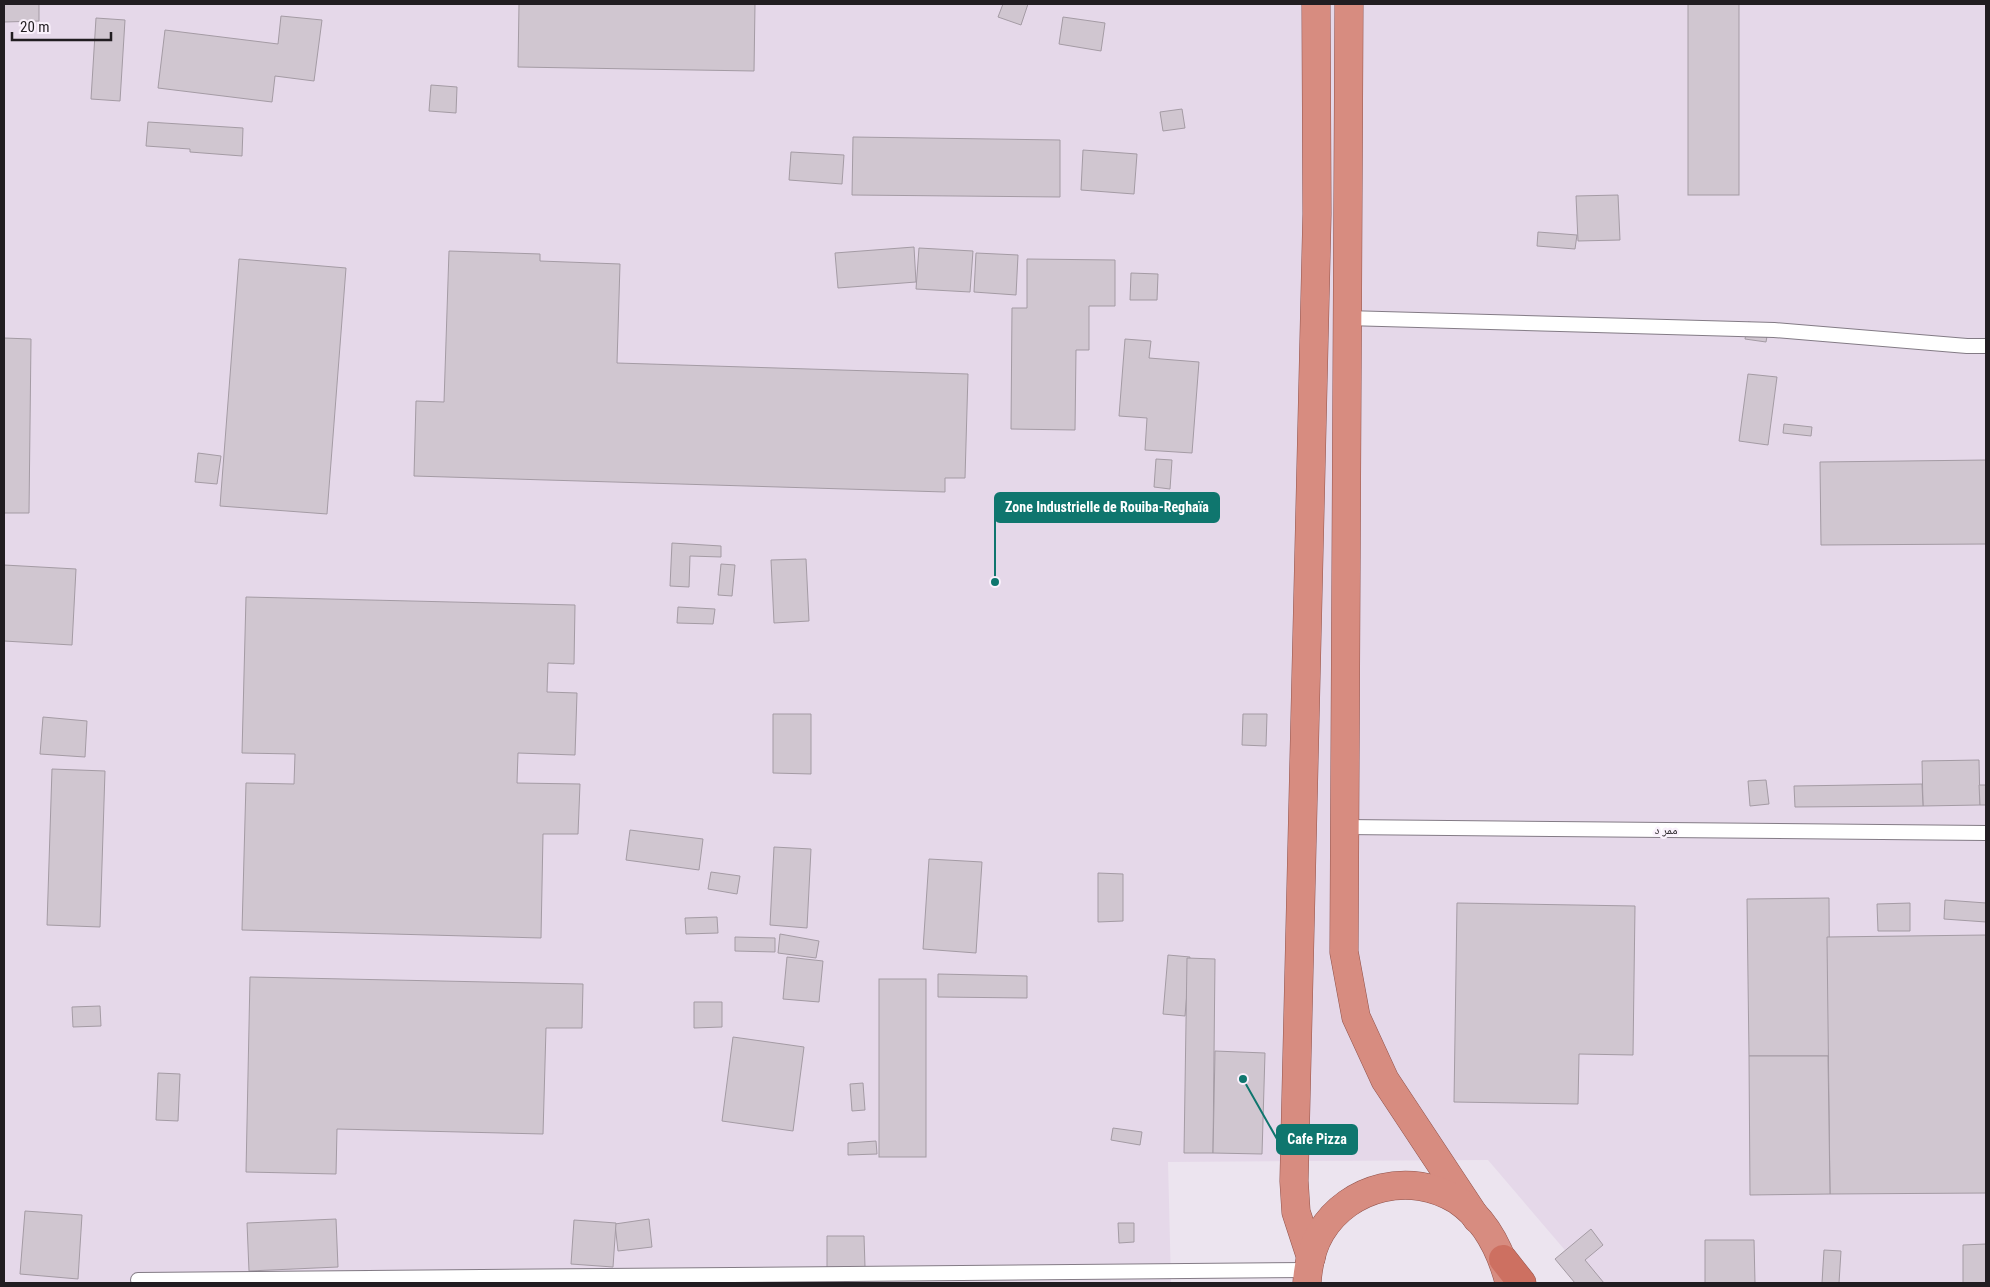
<svg xmlns="http://www.w3.org/2000/svg" width="1990" height="1287" viewBox="0 0 1990 1287" font-family="'Roboto Condensed','Noto Naskh Arabic',sans-serif">
<style>
.built{fill:#e5d8e9}
.building{fill:#d0c6d0;stroke:#a49ba4}
.lines{fill:none;stroke-linecap:round;stroke-linejoin:round}
.service-casing{stroke:#837b85;stroke-width:16}
.trunk-casing{stroke:#91534b;stroke-width:29}
.motorway-casing{stroke:#91534b;stroke-width:29}
.service{stroke:#fff;stroke-width:14}
.trunk{stroke:#d78c80;stroke-width:28}
.motorway{stroke:#cd7061;stroke-width:28}
.labels{text-anchor:middle;stroke-width:5;stroke-linejoin:round;paint-order:stroke}
.street-label{font-size:12px;fill:#211d21;stroke:#faf1fc}
.leader{fill:none;stroke:#0f766e;stroke-width:2}
.callout-dot{fill:#0f766e;stroke:#faf1fc;stroke-width:2}
.callout{fill:#0f766e;stroke:#0f766e;stroke-width:2}
.callout-label{font-size:14px;text-anchor:middle;font-weight:bold;fill:#fff}
</style>
<rect width="100%" height="100%" fill="#ece4ef"/>
<path class="built" d="M4,4h1982v1279h-393l-105,-123 -320,2 3,121h-1167z"/>
<g class="building">
<path d="M4,4h35v17l-35,1z"/>
<path d="M519,4h236l-1,67 -236,-4z"/>
<path d="M1003,4h25l-7,21 -23,-8z"/>
<rect x="1688" y="4" width="51" height="191"/>
<path d="M281,16l41,4 -8,61 -39,-5 -3,26 -114,-14 7,-58 113,14z"/>
<path d="M1063,17l42,6 -4,28 -42,-7z"/>
<path d="M96,18l29,2 -5,81 -29,-2z"/>
<path d="M431,85l26,2 -1,26 -27,-2z"/>
<path d="M1182,109l3,19 -22,3 -3,-19z"/>
<path d="M148,122l95,6 -1,28 -52,-4v-3l-44,-3z"/>
<path d="M853,137l207,3v57l-208,-2z"/>
<path d="M1083,150l54,4 -3,40 -53,-4z"/>
<path d="M791,152l53,3 -2,29 -53,-4z"/>
<path d="M1618,195l2,45 -42,1 -2,-45z"/>
<path d="M1538,232l39,3 -2,14 -38,-3z"/>
<path d="M914,247l2,35 -78,6 -3,-35z"/>
<path d="M919,248l54,3 -3,41 -54,-3z"/>
<path d="M449,251l91,3v7l80,3 -3,99 351,11 -3,104h-20v14l-531,-16 2,-75 28,1z"/>
<path d="M976,253l42,2 -2,40 -42,-3z"/>
<path d="M239,259l107,9 -19,246 -107,-8z"/>
<path d="M1027,259l88,1v46h-26v44h-13l-1,80 -64,-1 1,-121h15z"/>
<path d="M1131,273l27,1 -1,26h-27z"/>
<path d="M1748,322l21,3 -3,17 -21,-3z"/>
<path d="M4,338l27,1 -2,174h-25z"/>
<path d="M1125,339l26,2 -2,17 50,4 -7,91 -47,-3 2,-32 -28,-2z"/>
<path d="M1748,374l29,3 -9,68 -29,-4z"/>
<path d="M1784,424l28,3 -1,9 -28,-3z"/>
<path d="M198,453l23,3 -4,28 -22,-2z"/>
<path d="M1156,459l16,1 -2,29 -16,-2z"/>
<path d="M1986,460v84l-165,1 -1,-83z"/>
<path d="M672,543l49,3v11l-31,-1 -1,31 -19,-1z"/>
<path d="M806,559l3,62 -35,2 -3,-63z"/>
<path d="M721,564l14,1 -3,31 -14,-1z"/>
<path d="M4,565l72,4 -4,76 -68,-4z"/>
<path d="M246,597l329,8 -1,59 -26,-1 -1,29 30,1 -2,62 -57,-2 -1,30 63,1 -2,50h-35l-2,104 -299,-8 4,-147 48,1 1,-30 -53,-1z"/>
<path d="M678,607l37,2 -2,15 -36,-1z"/>
<path d="M773,714h38v60l-38,-1z"/>
<path d="M1243,714h24l-1,32 -24,-1z"/>
<path d="M43,717l44,4 -2,36 -45,-3z"/>
<path d="M1979,760l1,45 -57,1 -1,-45z"/>
<path d="M52,769l53,2 -5,156 -53,-2z"/>
<path d="M1766,780l3,24 -19,2 -2,-25z"/>
<path d="M1922,784l1,22 -128,1 -1,-21z"/>
<path d="M1979,785h7v20h-6z"/>
<path d="M630,830l73,9 -4,31 -73,-10z"/>
<path d="M774,847l37,2 -4,79 -37,-3z"/>
<path d="M929,859l53,3 -6,91 -53,-4z"/>
<path d="M711,872l29,4 -3,18 -29,-5z"/>
<path d="M1098,873l25,1v47l-25,1z"/>
<path d="M1829,898l1,158h-81l-2,-157z"/>
<path d="M1945,900l41,3v19l-42,-3z"/>
<path d="M1457,903l178,3 -2,149 -54,-1 -1,50 -124,-2z"/>
<path d="M1910,903v28h-32l-1,-27z"/>
<path d="M717,917l1,16 -32,1 -1,-16z"/>
<path d="M780,934l39,7 -3,17 -38,-5z"/>
<path d="M1986,935v258l-156,1 -3,-257z"/>
<path d="M735,937l40,1v14l-40,-1z"/>
<path d="M1168,955l22,2 -5,59 -22,-2z"/>
<path d="M787,957l36,4 -4,41 -36,-3z"/>
<path d="M1187,958l28,1 -2,194h-29z"/>
<path d="M938,974l89,2v22l-89,-1z"/>
<path d="M250,977l333,7 -1,44h-36l-3,106 -206,-5 -1,45 -90,-2z"/>
<rect x="879" y="979" width="47" height="178"/>
<path d="M694,1002h28v25l-28,1z"/>
<path d="M100,1006l1,20 -28,1 -1,-20z"/>
<path d="M733,1037l71,10 -11,84 -71,-10z"/>
<path d="M1215,1051l50,2 -3,101 -49,-1z"/>
<path d="M1749,1056h79l2,138 -80,1z"/>
<path d="M158,1073l22,1 -2,47 -22,-1z"/>
<path d="M863,1083l2,27 -13,1 -2,-27z"/>
<path d="M1113,1128l29,4 -2,13 -29,-5z"/>
<path d="M876,1141l1,13 -29,1v-12z"/>
<path d="M25,1211l57,4 -4,64 -58,-5z"/>
<path d="M336,1219l2,48 -89,4 -2,-48z"/>
<path d="M649,1219l3,28 -34,4 -3,-27z"/>
<path d="M574,1220l42,3 -3,44 -42,-3z"/>
<path d="M1118,1223h16v19l-15,1z"/>
<path d="M1591,1229l12,16 -18,15 19,23h-29l-20,-24z"/>
<path d="M827,1236h37l1,31 -38,1z"/>
<path d="M1705,1240h49l1,43h-50z"/>
<path d="M1986,1244v39h-23v-38z"/>
<path d="M1824,1250l17,1 -2,32h-17z"/>
</g>
<g class="lines">
<g class="service-casing">
<g id="service">
<path d="M1346,318l428,12 193,16h19"/>
<path d="M1345,827l641,6"/>
<path d="M138,1280l1170,-10"/>
</g>
</g>
<g class="trunk-casing">
<g id="trunk">
<path d="M1349,4l-5,948 12,65 29,63 92,139"/>
<path d="M1311,1258l-15,-46 -2,-31 23,-967 -1,-210"/>
<path d="M1307,1283c1,-17 5,-36 14,-51 28,-46 90,-61 136,-32 28,19 44,51 52,82"/>
</g>
</g>
<g class="motorway-casing">
<path id="motorway" d="M1503,1259l19,24"/>
</g>
<use href="#service" class="service"/>
<use href="#trunk" class="trunk"/>
<use href="#motorway" class="motorway"/>
</g>
<g class="labels">
<g class="street-label">
<text transform="translate(1666 830) rotate(1)" y="4">ممر د</text>
</g>
</g>
<path class="leader" d="M995 582L995 507M1243 1079L1277 1139"/>
<g class="callout-dot">
<circle cx="995" cy="582" r="5"/>
<circle cx="1243" cy="1079" r="5"/>
</g>
<g class="callout">
<rect x="995" y="493" width="224" height="29" rx="5"/>
<rect x="1277" y="1125" width="80" height="29" rx="5"/>
</g>
<g class="callout-label">
<text x="1107" y="512">Zone Industrielle de Rouiba-Reghaïa</text>
<text x="1317" y="1144">Cafe Pizza</text>
</g>
<rect width="1990" height="1287" fill="none" stroke="#211d21" stroke-width="10"/>
<path d="M12 32v8h99v-8" fill="none" stroke="#211d21" stroke-width="2.5"/>
<text x="20" y="32" font-size="15" fill="#211d21" stroke="#faf1fc" stroke-width="4" paint-order="stroke">20 m</text>
</svg>
